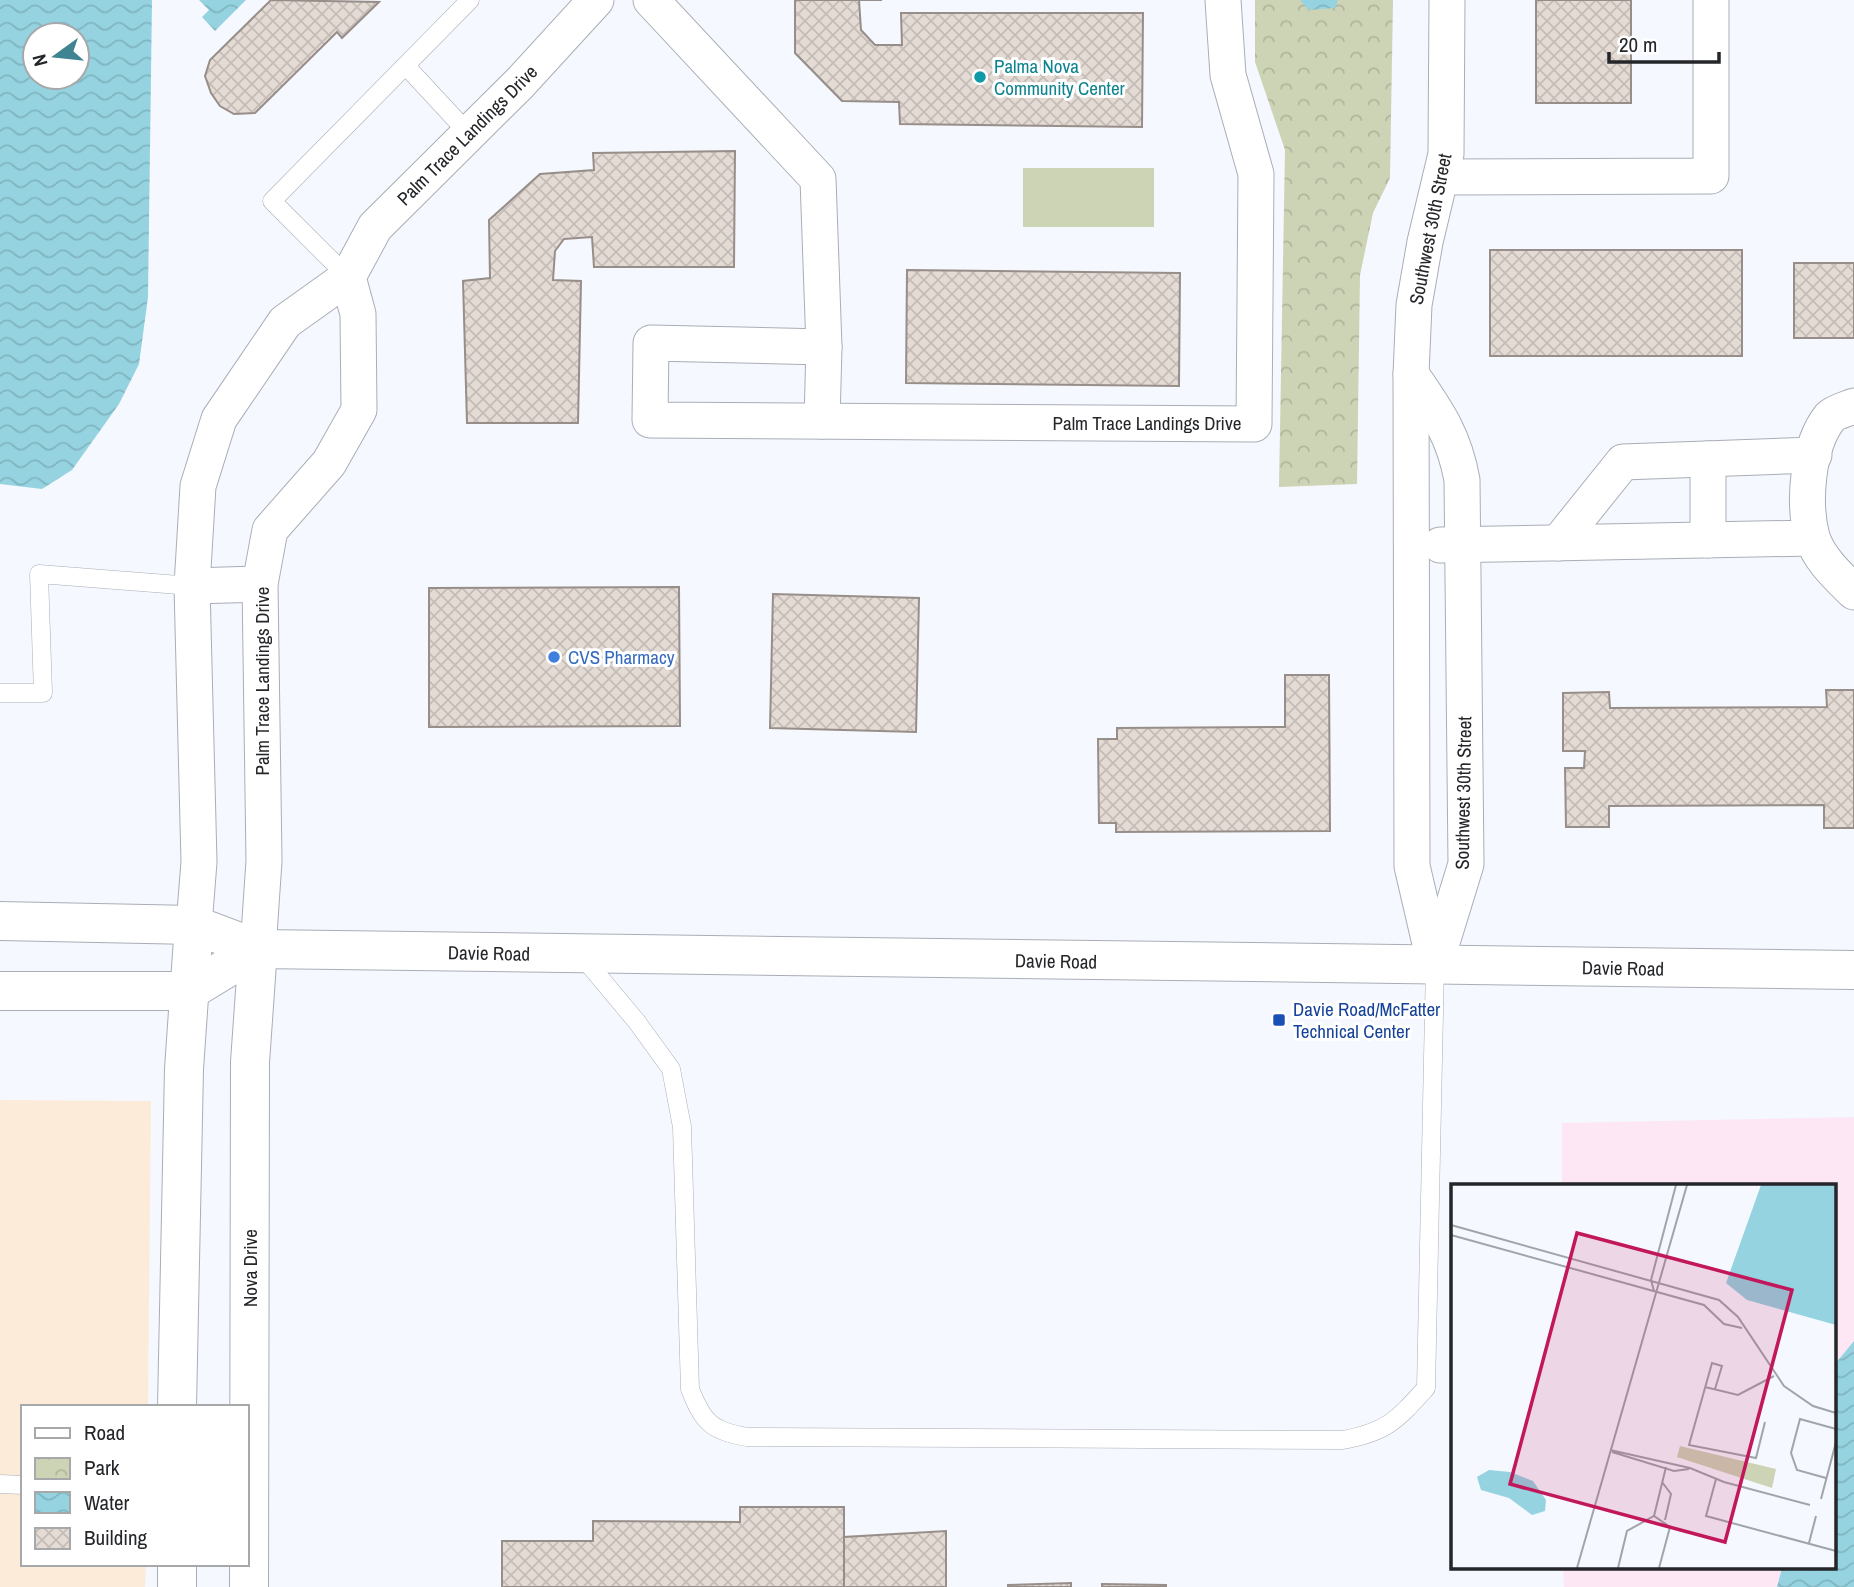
<svg xmlns="http://www.w3.org/2000/svg" width="1854" height="1587" viewBox="0 0 1854 1587" font-family="'Archivo Narrow',sans-serif">
<style>
.commercial{fill:#fdebda}
.education{fill:#fde7f5}
.park{fill:url(#park-crowns)}
.garden{fill:#cdd3b5}
.water{fill:url(#water-waves);fill-rule:evenodd}
.building{fill:url(#building-cross-hatch);stroke:#988e89;stroke-width:2}
.lines{fill:none;stroke-linecap:round;stroke-linejoin:round}
.service-casing{stroke:#a9aeb6;stroke-width:19}
.minor-casing{stroke:#a9aeb6;stroke-width:37}
.tertiary-casing{stroke:#a9aeb6;stroke-width:40}
.secondary-casing{stroke:#a9aeb6;stroke-width:40}
.service{stroke:#fff;stroke-width:18}
.minor{stroke:#fff;stroke-width:35}
.tertiary{stroke:#fff;stroke-width:38}
.secondary{stroke:#fff;stroke-width:38}
.culture-dot{fill:#0f9aa8;stroke:#fff;stroke-width:2.5}
.shop-dot{fill:#3f7fe0;stroke:#fff;stroke-width:2.5}
.transit-dot{fill:#1a4fb4;stroke:#fff;stroke-width:2.5}
.labels{text-anchor:middle;stroke-width:6;stroke-linejoin:round;paint-order:stroke}
.culture-label{font-size:19px;fill:#0d838f;stroke:#fff;text-anchor:start}
.street-label{font-size:19px;fill:#242629;stroke:#fff}
.shop-label{font-size:19px;fill:#366cbe;stroke:#fff;text-anchor:start}
.transit-label{font-size:19px;fill:#164399;stroke:#fff;text-anchor:start}
.inset-road{fill:none;stroke:#a1a4a9;stroke-width:2}
.view{fill:#c2185b;fill-opacity:0.15;stroke:#c2185b;stroke-width:3.5}
.inset-edge{fill:none;stroke:#242629;stroke-width:3.5}
</style>
<defs>
<pattern id="park-crowns" width="20" height="18" patternUnits="userSpaceOnUse" patternTransform="scale(1.75)"><rect width="20" height="18" fill="#cdd3b5"/><path d="M2 6a3 3 0 1 1 6 0M12 15a3 3 0 1 1 6 0" fill="none" stroke="#b0b59c"/></pattern>
<pattern id="water-waves" width="16" height="10" patternUnits="userSpaceOnUse" patternTransform="scale(1.75)"><rect width="16" height="10" fill="#95d3e0"/><path d="M0 5q4-4 8 0t8 0" fill="none" stroke="#80b5c0"/></pattern>
<pattern id="building-cross-hatch" width="8" height="8" patternUnits="userSpaceOnUse" patternTransform="scale(1.75)"><rect width="8" height="8" fill="#e5dbd5"/><path d="M0 0l8 8M0 8l8-8" fill="none" stroke="#c4bcb7"/></pattern>
</defs>
<rect width="100%" height="100%" fill="#f5f8fe"/>
<path class="commercial" d="M0,1100l151,1 -3,306h-125v157h123l-1,23h-145z"/>
<path class="education" d="M1854,1117v470h-290l-1,-19h272v-382h-273v-63z"/>
<path class="park" d="M1255,0h138l-3,178 -17,35 -13,62 -3,209 -78,3 6,-337 -30,-88z"/>
<rect class="garden" x="1023" y="168" width="131" height="59"/>
<g class="water">
<path d="M0,0h152l-4,297 -9,67 -20,40 -47,66 -30,19 -42,-5zM77,35v42h-42v-42z"/>
<path d="M199,0h47l-31,31 -13,-14 7,-7z"/>
<path d="M1300,0h38l-3,8 -26,2z"/>
<path d="M1854,1341v246h-77l5,-19h53v-204z"/>
</g>
<g class="building">
<path d="M271,0l108,2 -37,36 -5,-6 -82,81 -21,1 -14,-8 -9,-13 -6,-17 5,-16z"/>
<path d="M795,0h87h-23l2,30 14,15h27l-1,-32h242l-1,114 -242,-3 -1,-22 -57,-1 -47,-48z"/>
<rect x="1536" y="0" width="95" height="103"/>
<path d="M735,151l-1,116h-140l-2,-30 -28,2 -9,12 -2,29 28,1 -3,142h-111l-4,-142 27,-3 -1,-58 51,-46 54,-4 -1,-17z"/>
<rect x="1490" y="250" width="252" height="106"/>
<rect x="1794" y="263" width="60" height="75"/>
<path d="M907,270l273,3 -1,113 -273,-3z"/>
<path d="M679,587l1,139 -251,1v-139z"/>
<path d="M773,594l146,4 -3,134 -146,-4z"/>
<path d="M1285,675h44l1,156 -214,1v-9h-17l-1,-84h19v-11l168,-1z"/>
<path d="M1826,690h28v138h-30v-23l-215,1v21h-43l-1,-59h19l1,-17h-22v-58l46,-1 1,16 217,-1z"/>
<path d="M740,1507h104v80h-342v-46h91v-20l147,1z"/>
<path d="M946,1531v56h-102v-50z"/>
<path d="M1071,1583v4h-63v-2z"/>
<path d="M1102,1584l64,1v2h-64z"/>
</g>
<g class="lines">
<g class="service-casing">
<g id="service">
<path d="M406,66l63,68"/>
<path d="M348,277l-76,-76 198,-201"/>
<path d="M0,693h43l-4,-119 153,12"/>
<path d="M581,955l56,67 34,47 11,58 8,262c13,33 21,42 57,48l596,3c44,-8 54,-20 83,-52l9,-423"/>
<path d="M0,1484l23,1"/>
</g>
</g>
<g class="minor-casing">
<g id="minor">
<path d="M651,0l167,179 6,168 -2,74"/>
<path d="M1441,177l270,-1v-176"/>
<path d="M824,347l-173,-4 -1,77 604,4 2,-250 -28,-99 -5,-75"/>
<path d="M1411,374c26,38 43,61 51,106l4,384 -31,101"/>
<path d="M1854,406c-7,3 -19,6 -24,11 -23,29 -27,86 -18,120 7,22 26,39 42,55"/>
<path d="M1708,459v81"/>
<path d="M1558,543l65,-81 191,-7"/>
<path d="M1440,545l372,-7"/>
<path d="M192,586l68,-2"/>
<path d="M194,925l5,-63 -7,-276 6,-100 21,-67 66,-97 63,-45 27,-50 145,-144 76,-83"/>
<path d="M258,949l6,-88 -4,-277 10,-54 59,-67 30,-53 -1,-96 -10,-37"/>
<path d="M1435,965l-23,-99 -1,-492 3,-69 11,-63 21,-88 1,-154"/>
</g>
</g>
<g class="tertiary-casing">
<g id="tertiary">
<path d="M177,1407l7,-338 10,-144"/>
<path d="M177,1564v23"/>
<path d="M249,1587l1,-525 8,-113"/>
</g>
</g>
<g class="secondary-casing">
<g id="secondary">
<path d="M0,921l194,4 64,24 1596,21"/>
<path d="M0,991h189l69,-42"/>
</g>
</g>
<use href="#service" class="service"/>
<use href="#minor" class="minor"/>
<use href="#tertiary" class="tertiary"/>
<use href="#secondary" class="secondary"/>
</g>
<circle class="culture-dot" cx="980" cy="77" r="7"/>
<circle class="shop-dot" cx="554" cy="657" r="7"/>
<rect class="transit-dot" x="1272" y="1013" width="14" height="14" rx="3.5"/>
<g class="labels">
<g class="culture-label">
<text x="994" y="73">Palma Nova<tspan x="994" dy="22">Community Center</tspan></text>
</g>
<g class="street-label">
<text transform="translate(467 135) rotate(-45)" y="7">Palm Trace Landings Drive</text>
<text transform="translate(1430 229) rotate(-79)" y="7">Southwest 30th Street</text>
<text x="1147" y="430">Palm Trace Landings Drive</text>
<text transform="translate(262 681) rotate(-90)" y="7">Palm Trace Landings Drive</text>
<text transform="translate(1463 793) rotate(-89)" y="7">Southwest 30th Street</text>
<text transform="translate(489 953) rotate(1)" y="7">Davie Road</text>
<text transform="translate(1056 961) rotate(1)" y="7">Davie Road</text>
<text transform="translate(1623 968) rotate(1)" y="7">Davie Road</text>
<text transform="translate(250 1268) rotate(-90)" y="7">Nova Drive</text>
</g>
<g class="shop-label">
<text x="568" y="664">CVS Pharmacy</text>
</g>
<g class="transit-label">
<text x="1293" y="1016">Davie Road/McFatter<tspan x="1293" dy="22">Technical Center</tspan></text>
</g>
</g>
<g transform="translate(1451 1184)">
<rect width="385" height="385" fill="#f5f8fe"/>
<path d="M229,262l96,23 -4,19 -95,-31z" fill="#cdd3b5"/>
<path d="M310,1h75v140l-89,-25 -21,-17zM38,286l21,2 23,9 13,19 -1,11 -13,4 -23,-17 -28,-8 -4,-13z" fill="#95d3e0"/>
<path class="inset-road" d="M0,41l268,75 19,17 46,69 29,20 23,7M0,51l253,70 20,19 18,4M203,107l-3,-11 25,-95M254,203l33,8 36,-19M264,205l7,-23 -10,-3 -23,82 67,13 9,-36M159,266l80,18 34,14 86,23M161,268l62,19 15,-2M375,294l-29,-8 -6,-17 9,-34 36,10M265,295l-10,37 130,35M211,298l9,12 -6,26M370,315l15,-57M203,332l12,-49M358,359l7,-27M126,384l110,-383M167,384l9,-37 27,-15 16,11 -11,41"/>
<path class="view" d="M126,49l215,57 -67,252 -215,-58z"/>
<rect width="385" height="385" class="inset-edge"/>
</g>
<rect x="21" y="1405" width="228" height="161" fill="#ffffff" stroke="#a7a8a9" stroke-width="2"/>
<rect x="35" y="1428" width="35" height="10" fill="#ffffff" stroke="#a7a8a9" stroke-width="2"/>
<text x="84" y="1440" font-size="21" fill="#242629">Road</text>
<rect x="35" y="1458" width="35" height="21" fill="url(#park-crowns)" stroke="#a7a8a9" stroke-width="2"/>
<text x="84" y="1475" font-size="21" fill="#242629">Park</text>
<rect x="35" y="1492" width="35" height="21" fill="url(#water-waves)" stroke="#a7a8a9" stroke-width="2"/>
<text x="84" y="1510" font-size="21" fill="#242629">Water</text>
<rect x="35" y="1528" width="35" height="21" fill="url(#building-cross-hatch)" stroke="#a7a8a9" stroke-width="2"/>
<text x="84" y="1545" font-size="21" fill="#242629">Building</text>
<g transform="translate(56 56) rotate(255)"><circle r="33" fill="#ffffff" stroke="#a7a8a9" stroke-width="2"/>
<path d="M0-5L12 26L0 18L-12 26Z" fill="#3f8491"/>
<text y="-10" font-size="19" font-weight="bold" text-anchor="middle" fill="#242629">N</text>
</g>
<path d="M1609 52v10h110v-10" fill="none" stroke="#242629" stroke-width="3.5"/>
<text x="1619" y="52" font-size="21" fill="#242629" stroke="#ffffff" stroke-width="5" paint-order="stroke">20 m</text>
</svg>
